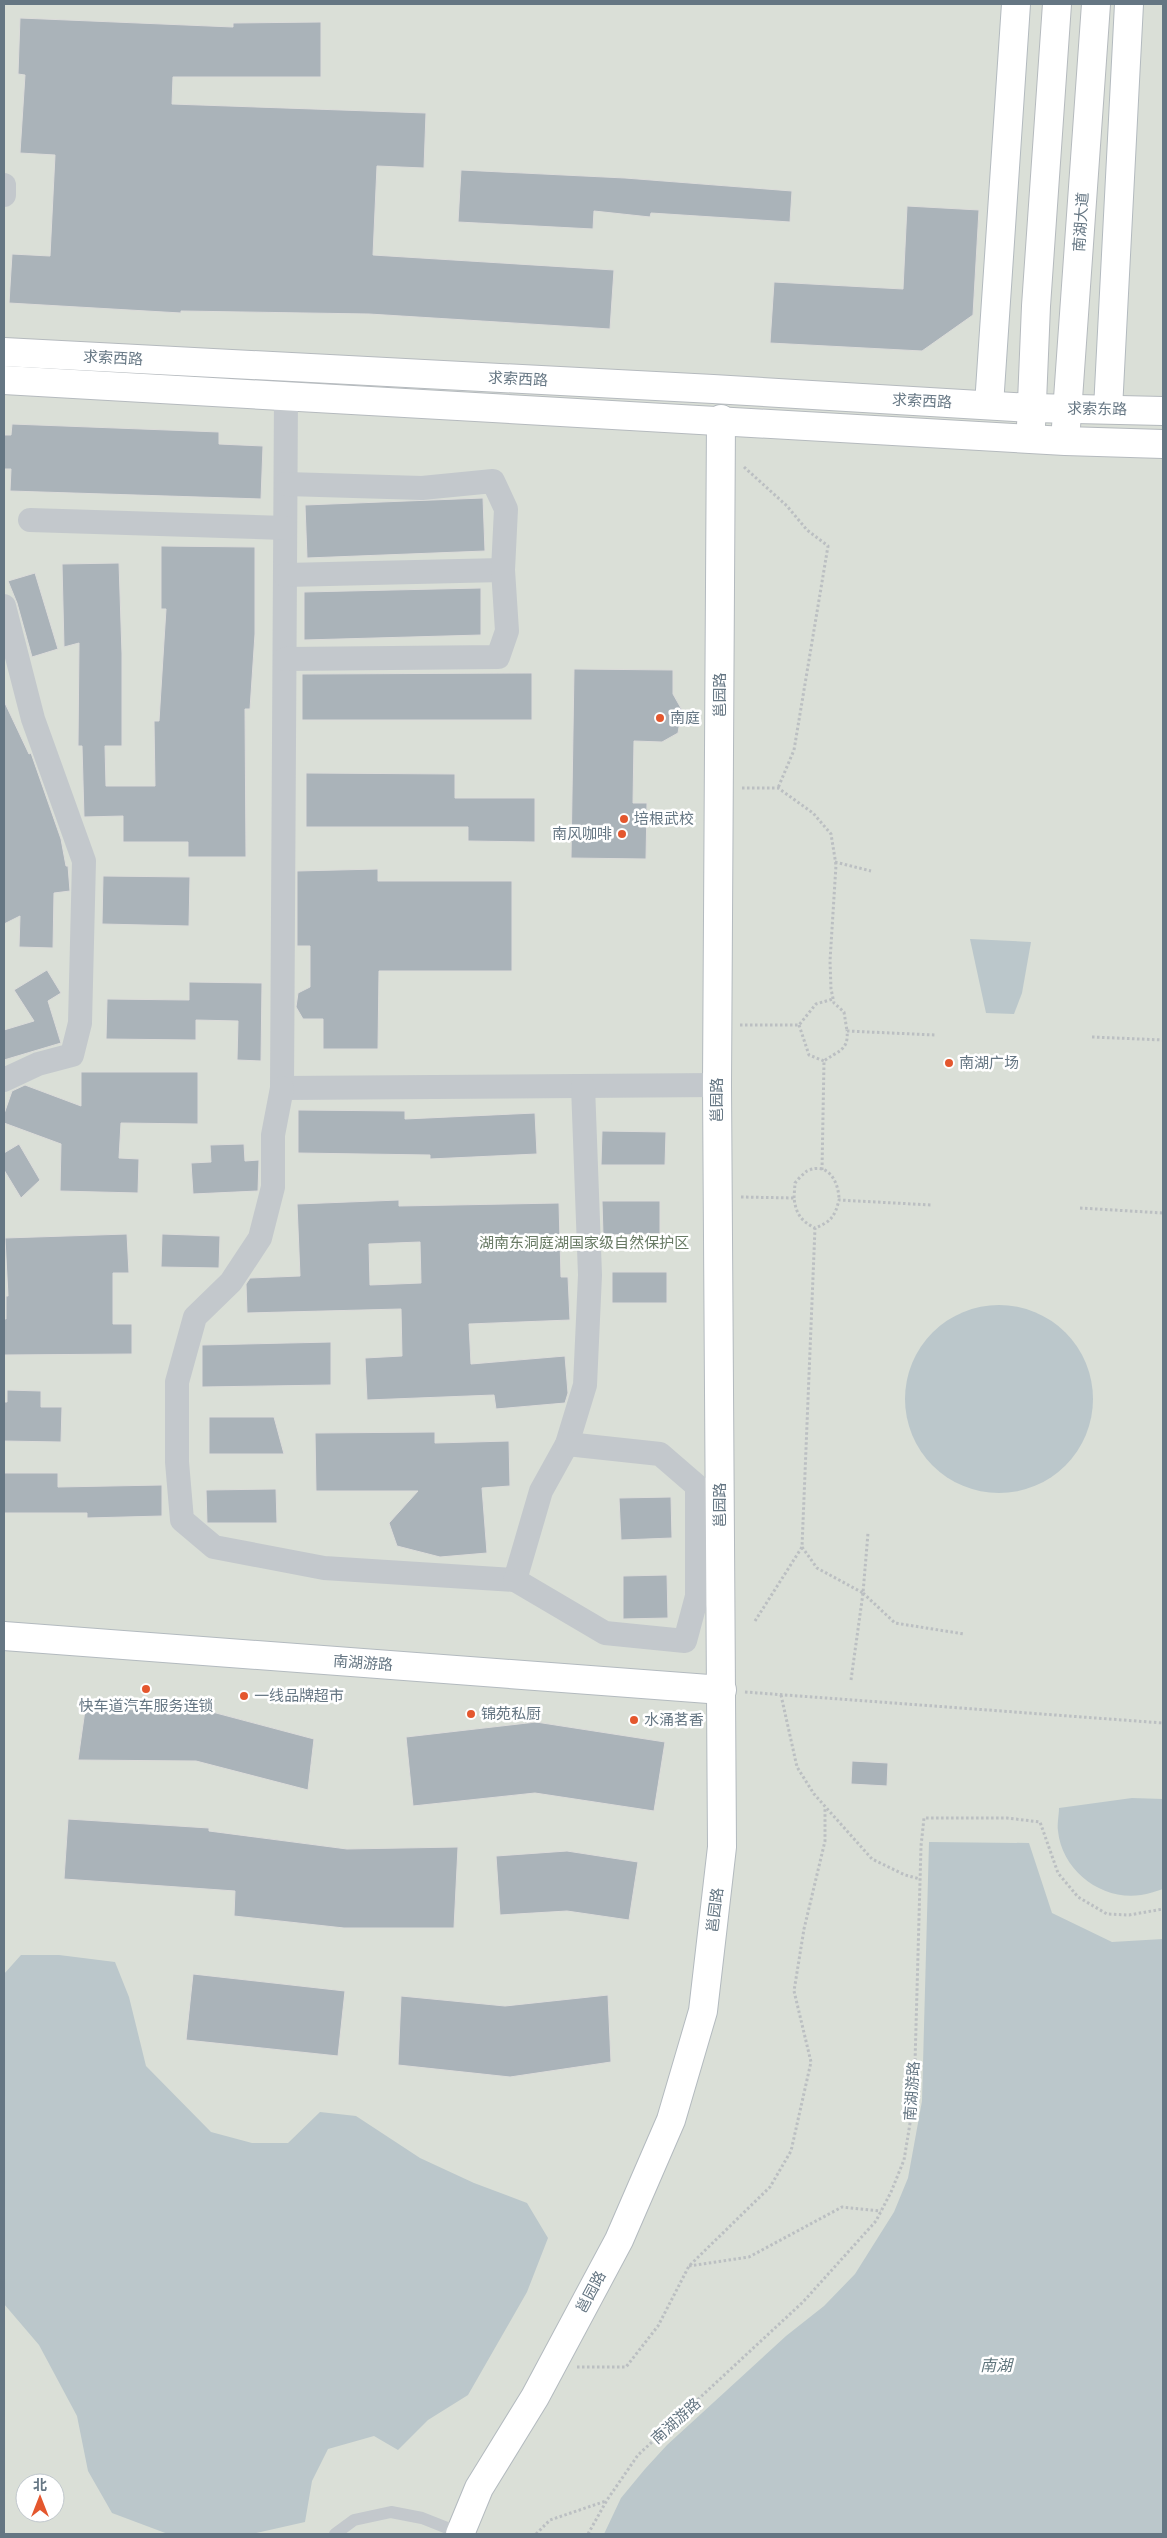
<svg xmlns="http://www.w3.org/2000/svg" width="1167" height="2538" viewBox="0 0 1167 2538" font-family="'Alegreya Sans','Noto Sans SC',sans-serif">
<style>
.green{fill:#dadfd7;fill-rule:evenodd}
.water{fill:#bbc7cb}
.building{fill:#aab3b9;stroke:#dcdcda;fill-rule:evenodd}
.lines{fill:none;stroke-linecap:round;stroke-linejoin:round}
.secondary-casing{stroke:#b3babf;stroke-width:30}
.primary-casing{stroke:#b5babe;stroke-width:30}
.path{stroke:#bbbfc2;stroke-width:3;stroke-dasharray:2.5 2.5;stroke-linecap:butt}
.lane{stroke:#c3c8cc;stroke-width:12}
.street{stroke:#c3c8cc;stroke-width:24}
.secondary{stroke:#fff;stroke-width:28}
.primary{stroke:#fff;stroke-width:28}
.poi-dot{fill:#e4572e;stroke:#fff;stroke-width:2}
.labels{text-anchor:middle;stroke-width:5;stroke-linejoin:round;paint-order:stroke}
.street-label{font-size:15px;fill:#657683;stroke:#fff}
.poi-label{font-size:15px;fill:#657683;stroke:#fff;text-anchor:start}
.park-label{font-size:15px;fill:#687a64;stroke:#fff}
.water-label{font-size:16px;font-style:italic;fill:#60757c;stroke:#fff}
</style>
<rect width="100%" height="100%" fill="#fafaf8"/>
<path class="green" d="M4,4h1159v2530h-1159zM25,2483h30v30h-30z"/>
<g class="water">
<path d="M970,939l61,3 -9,51 -8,21 -28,-1z"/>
<circle cx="999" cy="1399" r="94"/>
<path d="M1132,1798l31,1v90c-7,2 -15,5 -22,6 -39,6 -79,-24 -83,-64 -1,-7 1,-16 1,-23z"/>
<path d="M929,1842l100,1 23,70 60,29 51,-3v595h-559l17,-36 24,-29 22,-24 119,-109 38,-30 31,-32 39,-62 14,-34 14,-77z"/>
<path d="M21,1955h38l56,7 14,35 17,69 65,66 41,11h36l32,-31 36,4 64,42 54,25 53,20 21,35 -21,54 -59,103 -40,25 -30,30 -24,-14 -46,13 -16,32 -7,41 -53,12h-84l-56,-21 -24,-42 -11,-55 -38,-71 -35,-41v-330z"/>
</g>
<g class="building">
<path d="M20,18l213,9v-4l88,-1v55h-148l-1,27 254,9 -2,55 -47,-2 -4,89 241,15 -4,59 -241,-15 -188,-3v2l-172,-10 3,-49 38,2 5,-101 -35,-2 5,-78 -7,-1z"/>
<path d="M461,170l164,8 167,13 -2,31 -139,-9 -1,4 -56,-6 -1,18 -135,-7z"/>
<path d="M907,206l72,4 -6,105 -51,36 -152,-8 4,-61 129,7z"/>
<path d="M12,424l207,8v12l44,2 -2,53 -251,-8 1,-22h-7v-34h7z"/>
<path d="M483,498l2,53 -178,7 -2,-53z"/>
<path d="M161,546l94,1v87l-5,75h-5l1,148h-58v-15h-65v-26l-39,1 -2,-71h-4l1,-103 -15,4 -2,-83 57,-1 3,91v92h-17l1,40h49l-1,-65h5l7,-112h-5z"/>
<path d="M35,573l23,76 -26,8 -15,-54 -9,-22z"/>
<path d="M481,588v47l-177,5v-48z"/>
<path d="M574,669l99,1v24l9,16 -4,23 -16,9 -28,-1 -1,62h14l-1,56 -75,-1z"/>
<path d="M532,673v47h-230v-46z"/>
<path d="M4,701l25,53 2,-1 30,86 5,27h2l2,25 -16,2 -1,55 -34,-1 1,-31 -16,8z"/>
<path d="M306,773l149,1v24h80v44l-67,-1v-14h-162z"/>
<path d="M378,869v12h134v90h-133l-1,78h-55v-30h-20l-7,-12 2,-14 12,-6v-41h-13v-75z"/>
<path d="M103,876l87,1 -1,49 -87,-2z"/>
<path d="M47,970l14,23 -13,8 13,42 -57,17v-30l30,-9 -20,-31z"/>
<path d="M189,982l73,1 -1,78 -24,-1 1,-39 -42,-1v20l-90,-1 1,-40 82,1z"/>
<path d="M81,1072h117v52l-77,-1 -2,35 20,1 -1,34 -78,-2 1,-47 -57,-21v-9l8,-23 13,-6 56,21z"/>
<path d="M298,1110l107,1v8l130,-6 2,41 -107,5v-4l-132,-2z"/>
<path d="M602,1131l64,1 -1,33h-64z"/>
<path d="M19,1144l21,36 -19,18 -17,-28v-17z"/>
<path d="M244,1144l1,17 14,-1 -1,31 -65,3 -2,-31 20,-1 -1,-17z"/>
<path d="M399,1200v6l160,-3 2,74h7l2,43 -101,4 2,40 94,-8 3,37 -3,10 -69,6 -2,-14 -127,5 -2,-42 37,-2 -1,-47 -154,4 -1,-29 4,-6 50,-2 -3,-72zM420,1242l1,41 -51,2 -1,-41z"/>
<path d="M602,1201h58v33l-57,1z"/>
<path d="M127,1234l2,39h-16v51h19v30l-128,1v-36h2v-23h2l-3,-58z"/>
<path d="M162,1234l58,2 -1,32 -58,-1z"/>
<rect x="612" y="1272" width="55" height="31"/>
<path d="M331,1342v43l-129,2v-42z"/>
<path d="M7,1390l34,1v16h21l-1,35 -57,-1v-39h3z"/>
<path d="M209,1417h65l10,37h-75z"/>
<path d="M435,1432v11l74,-2 1,45 -28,2 5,65 -47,4 -43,-11 -8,-23 29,-32h-102l-1,-58z"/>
<path d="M4,1473h54v14l104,-2v31l-75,2v-5h-83z"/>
<path d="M276,1489l1,34h-70l-1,-33z"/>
<path d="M671,1497l1,41 -51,2 -2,-42z"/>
<path d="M667,1575l1,43 -45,1v-43z"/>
<path d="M201,1709l113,30 -6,51 -112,-29 -118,-1 7,-50z"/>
<path d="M536,1722l129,20 -11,69 -119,-18 -122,13 -7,-69z"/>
<path d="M852,1761l36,2 -1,23 -36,-2z"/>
<path d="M68,1819l141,9v3l138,18 111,-2 -4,81h-110l-110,-12 1,-25 -171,-12z"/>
<path d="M567,1851l71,11 -9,58 -62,-9 -67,4 -4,-59z"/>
<path d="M193,1974l152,17 -7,65 -152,-16z"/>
<path d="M608,1995l3,67 -101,15 -112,-12 3,-69 104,10z"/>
</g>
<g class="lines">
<g class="secondary-casing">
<g id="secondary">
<path d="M989,405l27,-401"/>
<path d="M1108,409l21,-405"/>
<path d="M4,1636l718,54"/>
<path d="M460,2534l19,-46 56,-91 84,-157 52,-120 32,-109 19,-164 -5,-762 4,-666"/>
</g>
</g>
<g class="primary-casing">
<g id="primary">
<path d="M4,352l709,37 319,19 131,3"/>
<path d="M4,380l1061,61 98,3"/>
<path d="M1031,426l5,-120 21,-302"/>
<path d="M1066,427l30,-423"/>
</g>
</g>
<g class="path">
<path d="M744,467l43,39 20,24 21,16 -34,204 -16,38"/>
<path d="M742,788h36l35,25 18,21 5,31 -6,96 1,28 3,14 10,9 3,19"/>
<path d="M835,862l36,9"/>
<path d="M740,1025h59l17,-21 17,-5"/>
<path d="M799,1025l10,30 15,6"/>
<path d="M1092,1037l71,3"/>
<path d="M822,1170l2,-109c13,-10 25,-10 23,-30l88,4"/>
<path d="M741,1197l53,1c2,16 7,23 21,30"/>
<path d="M794,1198l1,-15c3,-4 8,-9 12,-12 21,-10 32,11 32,29"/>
<path d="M1080,1208l83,5"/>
<path d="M802,1547l15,21 46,25 5,-60"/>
<path d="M863,1593l32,30 69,11"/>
<path d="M755,1621l47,-74 13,-319c16,-6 20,-12 24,-28l92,5"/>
<path d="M851,1680l12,-87"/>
<path d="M745,1692l418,31"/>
<path d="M781,1695l16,72 17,27 58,65 33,16 15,4"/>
<path d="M689,2266l60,-9 93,-50 39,4"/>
<path d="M577,2367h49l32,-41 31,-60 81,-79 21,-36 20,-89 -17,-71 10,-62 21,-88v-33"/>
<path d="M536,2534l14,-14 56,-19"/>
<path d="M588,2534l19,-34 31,-45 165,-153 73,-81 15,-29 13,-32 10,-61 7,-253 3,-28h83l33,4 18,51 20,24 29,17 22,1 34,-6"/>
</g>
<path class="lane" d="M335,2534l19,-14 37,-8 31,6 38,15"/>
<g class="street">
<path d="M4,185v10"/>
<path d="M286,395l-4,693 435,-3"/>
<path d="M30,520l255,8"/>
<path d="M285,575l218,-5"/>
<path d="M4,606l29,113 51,142 -4,162 -8,32 -34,9 -34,16"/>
<path d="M285,659l213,-2 9,-26 -4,-61 3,-61 -13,-28 -71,7 -136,-4"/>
<path d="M282,1088l-9,47v52l-13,51 -29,44 -36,35 -18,65v80l5,58 32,27 110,21 191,12 26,-89 26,-47 18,-59 5,-110 -7,-189"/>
<path d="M515,1580l90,53 80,8 12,-45v-110l-37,-32 -93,-10"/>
</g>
<use href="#secondary" class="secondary"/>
<use href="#primary" class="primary"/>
</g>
<g class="poi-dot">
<circle cx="660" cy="718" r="5"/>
<circle cx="624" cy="819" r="5"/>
<circle cx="622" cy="834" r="5"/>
<circle cx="949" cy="1063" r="5"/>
<circle cx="146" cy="1689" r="5"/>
<circle cx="244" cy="1696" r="5"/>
<circle cx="471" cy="1714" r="5"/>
<circle cx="634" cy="1720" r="5"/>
</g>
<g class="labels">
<g class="street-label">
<text transform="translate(1081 222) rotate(-86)" y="5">南湖大道</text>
<text transform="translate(113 358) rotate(3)" y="5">求索西路</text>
<text transform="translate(518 379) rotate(3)" y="5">求索西路</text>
<text transform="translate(922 401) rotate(3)" y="5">求索西路</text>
<text transform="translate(1097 409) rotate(1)" y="5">求索东路</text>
<text transform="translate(720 695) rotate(-90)" y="5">邕园路</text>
<text transform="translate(717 1100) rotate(-90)" y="5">邕园路</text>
<text transform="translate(720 1505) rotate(-90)" y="5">邕园路</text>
<text transform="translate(363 1663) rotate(4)" y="5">南湖游路</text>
<text transform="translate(715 1910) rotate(-83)" y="5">邕园路</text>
<text transform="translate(912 2091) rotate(-86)" y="5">南湖游路</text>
<text transform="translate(591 2292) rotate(-62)" y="5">邕园路</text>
<text transform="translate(676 2421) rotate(-42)" y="5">南湖游路</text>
</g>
<g class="poi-label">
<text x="670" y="723">南庭</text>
<text x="634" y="824">培根武校</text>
<text x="612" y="839" text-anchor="end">南风咖啡</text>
<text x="959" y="1068">南湖广场</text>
<text x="254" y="1701">一线品牌超市</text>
<text x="146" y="1711" text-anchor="middle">快车道汽车服务连锁</text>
<text x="481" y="1719">锦苑私厨</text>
<text x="644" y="1725">水涌茗香</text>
</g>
<g class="park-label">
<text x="584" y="1248">湖南东洞庭湖国家级自然保护区</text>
</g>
<g class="water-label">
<text x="996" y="2371">南湖</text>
</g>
</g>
<rect width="1167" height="2538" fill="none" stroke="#657683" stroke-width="10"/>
<g transform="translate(40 2498)"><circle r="24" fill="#ffffff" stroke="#c1c8cd"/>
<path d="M0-4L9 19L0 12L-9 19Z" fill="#e4572e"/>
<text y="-8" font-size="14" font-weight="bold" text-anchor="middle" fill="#657683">北</text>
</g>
</svg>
